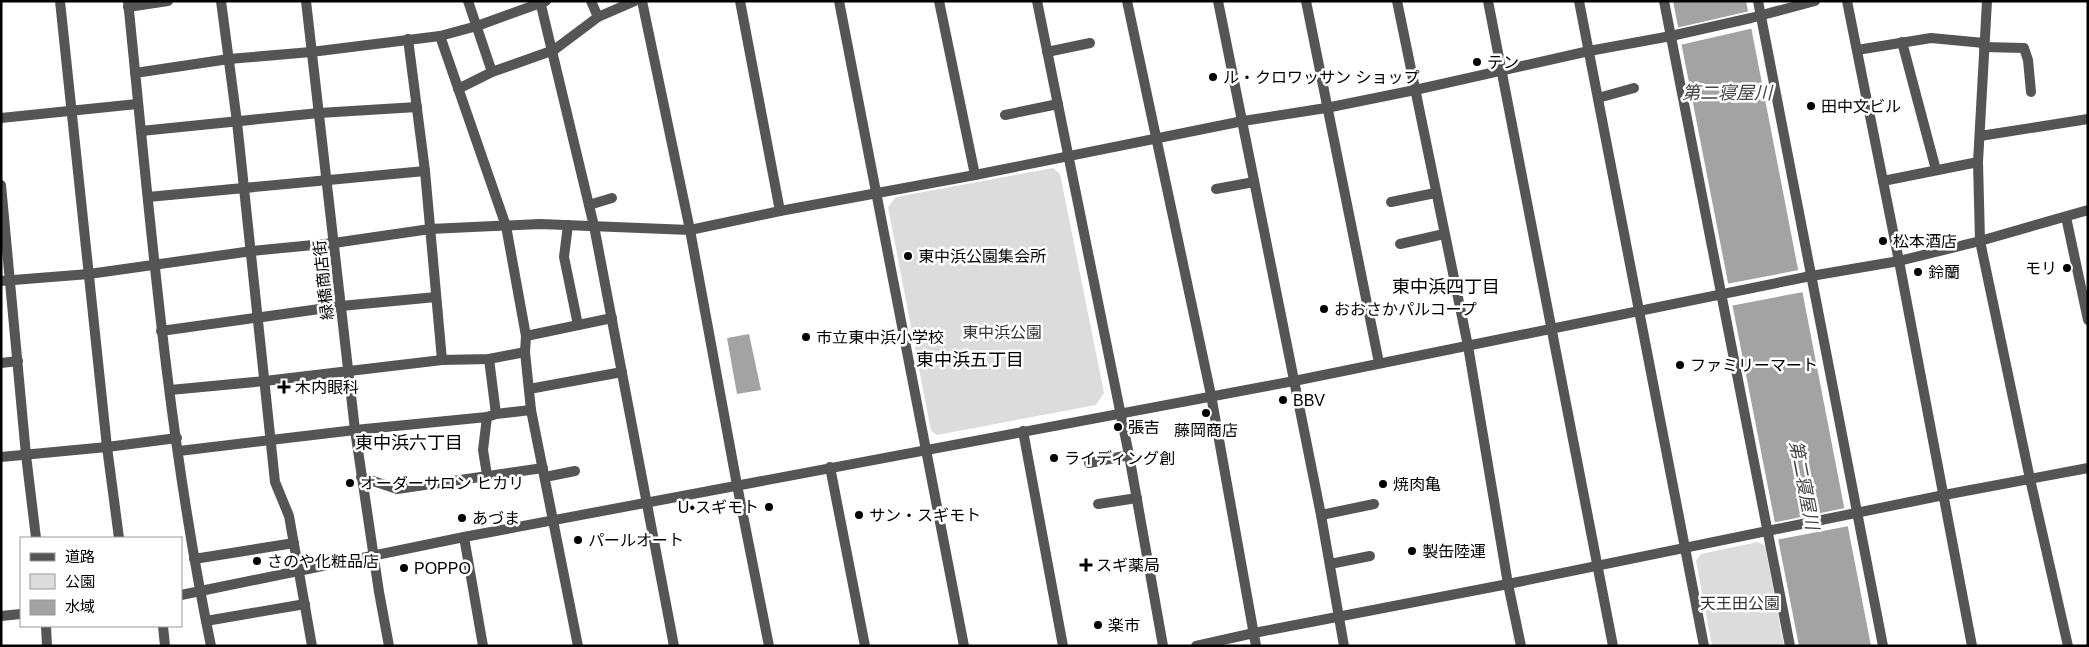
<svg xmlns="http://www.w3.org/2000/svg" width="2089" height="647" viewBox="0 0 2089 647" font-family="Helvetica,'Noto Sans JP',sans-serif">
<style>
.green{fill:#dcdcdc}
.water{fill:#a3a3a3}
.pier{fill:#fff}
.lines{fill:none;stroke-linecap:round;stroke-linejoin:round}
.minor{stroke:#555;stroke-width:10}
.tertiary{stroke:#555;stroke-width:10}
.poi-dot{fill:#000;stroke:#fff;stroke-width:2}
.labels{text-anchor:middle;stroke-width:5;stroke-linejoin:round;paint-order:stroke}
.poi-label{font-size:16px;fill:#000;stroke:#fff;text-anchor:start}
.street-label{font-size:16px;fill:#000;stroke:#fff}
.park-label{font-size:16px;fill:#333;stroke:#fff}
.water-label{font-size:18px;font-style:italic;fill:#444;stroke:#fff}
.neighbourhood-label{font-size:18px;fill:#000;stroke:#fff}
</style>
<rect width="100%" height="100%" fill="#fff"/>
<g class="green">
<path d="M1053,168l7,6 44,219 -8,12 -159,30 -6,-4 -43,-224 8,-10z"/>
<path d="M1758,542l7,4 19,100h-72l-16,-85 5,-7z"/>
</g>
<g class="water">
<path d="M1673,1h73l125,645h-72z"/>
<path d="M749,334l12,56 -24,4 -10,-56z"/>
</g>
<g class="pier">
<path d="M1750,11l4,17 -74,17 -4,-17z"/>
<path d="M1799,270l4,22 -73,14 -4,-22z"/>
<path d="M1845,508l4,18 -73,14 -4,-17z"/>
</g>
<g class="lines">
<g class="minor">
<path d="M60,1l47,446 12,91"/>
<path d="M221,1l16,121 38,360 14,34 23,130"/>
<path d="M306,1l49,429 24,162 10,54"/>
<path d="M468,1l24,71"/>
<path d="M540,1l54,225 80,420"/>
<path d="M591,1l7,16"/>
<path d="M642,1l48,229 47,255 32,161"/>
<path d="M740,1l40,210"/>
<path d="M839,1l125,645"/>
<path d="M939,1l36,174"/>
<path d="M1127,1l84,394 45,251"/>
<path d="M1218,1l103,514 23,131"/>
<path d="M1306,1l73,362"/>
<path d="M1397,1l71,345 40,238 13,62"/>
<path d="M1488,1l125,645"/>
<path d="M1664,1l126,645"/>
<path d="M1758,1l125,645"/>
<path d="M1847,1l52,260 73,385"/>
<path d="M1987,1l-9,161 2,79 50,238 38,167"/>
<path d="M128,7l40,-6"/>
<path d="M440,36l66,190 20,110 -1,16 6,58 47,236"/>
<path d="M408,39l17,132 17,189"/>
<path d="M1902,42l34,128"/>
<path d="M1984,47l40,1 4,12 3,32"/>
<path d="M1857,50l74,-12 53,5"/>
<path d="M1047,52l43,-9"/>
<path d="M135,73l94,-14 82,-7 129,-16 37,-10 69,-25"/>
<path d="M458,89l34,-17 62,-22 44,-33 37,-16"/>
<path d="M1598,98l36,-10"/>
<path d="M1005,115l53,-11"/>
<path d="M1,118l136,-14"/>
<path d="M141,131l178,-18 98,-6"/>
<path d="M1980,136l108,-17"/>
<path d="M1883,181l95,-19"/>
<path d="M1,185l25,270 10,83"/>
<path d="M1216,189l38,-7"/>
<path d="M148,197l277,-26"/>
<path d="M1391,202l44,-9"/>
<path d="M589,205l23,-7"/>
<path d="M2066,217l22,103"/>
<path d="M568,225l-4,32 14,68"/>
<path d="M1400,244l44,-10"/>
<path d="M1,281l88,-7 163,-23 82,-8 96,-14 110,-5 150,6 90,-19 195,-36 268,-54 83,-13 89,-18 174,-39 82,-15 80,-18 64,-17"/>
<path d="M161,331l180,-25 95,-9"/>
<path d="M526,336l86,-18"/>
<path d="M489,359l7,55"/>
<path d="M1,363l17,-2"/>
<path d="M529,389l93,-17"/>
<path d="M170,390l95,-9 177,-21 47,-1 36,-7"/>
<path d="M1023,431l40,215"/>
<path d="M179,451l176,-21 132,-13 9,-3 35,-4"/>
<path d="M1,457l106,-10 70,-9"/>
<path d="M1089,463l40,-8"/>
<path d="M830,467l35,179"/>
<path d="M487,475l-4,-25 4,-33"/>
<path d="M361,477l36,12 146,-21"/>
<path d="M545,477l30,-6"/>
<path d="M1098,504l39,-6"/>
<path d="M1321,515l53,-11"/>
<path d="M464,537l19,109"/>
<path d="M194,559l100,-16"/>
<path d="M1330,564l40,-8"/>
<path d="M206,621l99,-17"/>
<path d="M46,626l1,20"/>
<path d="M163,626l2,20"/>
<path d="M1196,646l58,-13 254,-49 436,-89 144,-27"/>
</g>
<g class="tertiary">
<path d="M128,1c22,216 39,432 83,645"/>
<path d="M1037,1l92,454 34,191"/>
<path d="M1579,1l125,645"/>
<path d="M181,595l283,-58 830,-156 517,-105 88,-15 81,-20 108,-31"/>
<path d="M1,616l20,-2"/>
</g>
</g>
<g class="poi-dot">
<circle cx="1477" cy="62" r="5"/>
<circle cx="1213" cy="77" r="5"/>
<circle cx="1811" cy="106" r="5"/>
<circle cx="1883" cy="241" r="5"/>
<circle cx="908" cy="256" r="5"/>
<circle cx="2067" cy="268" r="5"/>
<circle cx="1918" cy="272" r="5"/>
<circle cx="1324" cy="309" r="5"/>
<circle cx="806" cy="337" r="5"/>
<circle cx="1680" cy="365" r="5"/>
<path d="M281.5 379.5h5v5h5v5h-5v5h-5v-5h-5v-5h5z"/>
<circle cx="1283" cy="400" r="5"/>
<circle cx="1206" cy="413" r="5"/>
<circle cx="1118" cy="427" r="5"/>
<circle cx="1054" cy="458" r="5"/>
<circle cx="350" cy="483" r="5"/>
<circle cx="1383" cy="484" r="5"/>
<circle cx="769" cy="507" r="5"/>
<circle cx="859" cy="515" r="5"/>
<circle cx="462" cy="518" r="5"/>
<circle cx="578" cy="540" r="5"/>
<circle cx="1412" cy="551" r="5"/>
<circle cx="257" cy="561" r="5"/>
<path d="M1083.5 557.5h5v5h5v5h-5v5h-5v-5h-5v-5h5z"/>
<circle cx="404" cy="568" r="5"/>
<circle cx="1098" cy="625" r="5"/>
</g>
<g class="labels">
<g class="poi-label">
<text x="1487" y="68">テン</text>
<text x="1223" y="83">ル・クロワッサン ショップ</text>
<text x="1821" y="112">田中文ビル</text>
<text x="1893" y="247">松本酒店</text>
<text x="918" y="262">東中浜公園集会所</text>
<text x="2057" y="274" text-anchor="end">モリ</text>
<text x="1928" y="278">鈴蘭</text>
<text x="1334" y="315">おおさかパルコープ</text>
<text x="816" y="343">市立東中浜小学校</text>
<text x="1690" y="371">ファミリーマート</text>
<text x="295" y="393">木内眼科</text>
<text x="1293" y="406">BBV</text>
<text x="1128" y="433">張吉</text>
<text x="1206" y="436" text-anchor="middle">藤岡商店</text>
<text x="1064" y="464">ライディング創</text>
<text x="360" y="489">オーダーサロン ヒカリ</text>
<text x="1393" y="490">焼肉亀</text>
<text x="759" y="513" text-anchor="end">U•スギモト</text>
<text x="869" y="521">サン・スギモト</text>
<text x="472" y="524">あづま</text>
<text x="588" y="546">パールオート</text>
<text x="1422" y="557">製缶陸運</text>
<text x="267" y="567">さのや化粧品店</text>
<text x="1096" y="571">スギ薬局</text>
<text x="414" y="574">POPPO</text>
<text x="1108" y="631">楽市</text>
</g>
<g class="street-label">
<text transform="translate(323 280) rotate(-96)" y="6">緑橋商店街</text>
</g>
<g class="park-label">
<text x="1002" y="338">東中浜公園</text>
<text x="1740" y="609">天王田公園</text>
</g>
<g class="water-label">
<text x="1727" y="99">第二寝屋川</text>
<text transform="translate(1804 485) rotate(79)" y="6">第二寝屋川</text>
</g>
<g class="neighbourhood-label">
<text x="1446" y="293">東中浜四丁目</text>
<text x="970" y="366">東中浜五丁目</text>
<text x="409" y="449">東中浜六丁目</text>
</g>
</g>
<rect width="2089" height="647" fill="none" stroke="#000000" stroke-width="5"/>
<rect x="20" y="537" width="162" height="90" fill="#ffffff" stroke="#999999"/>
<rect x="30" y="553" width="25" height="8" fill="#555555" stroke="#999999"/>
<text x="65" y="562" font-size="15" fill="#000000">道路</text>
<rect x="30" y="574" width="25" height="15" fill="#dcdcdc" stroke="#999999"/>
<text x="65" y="587" font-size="15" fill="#000000">公園</text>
<rect x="30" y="600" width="25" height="15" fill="#a3a3a3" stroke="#999999"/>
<text x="65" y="612" font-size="15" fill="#000000">水域</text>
</svg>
